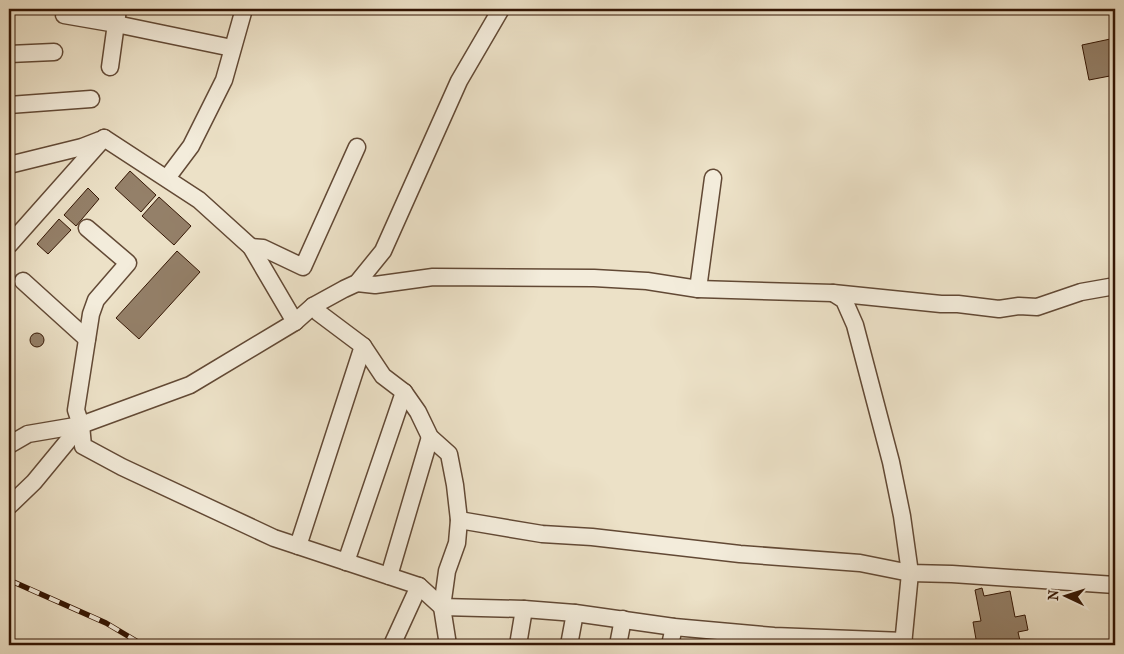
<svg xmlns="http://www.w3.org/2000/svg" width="1124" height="654" viewBox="0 0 1124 654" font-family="'IM FELL French Canon',serif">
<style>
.building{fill:#948069;stroke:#341604}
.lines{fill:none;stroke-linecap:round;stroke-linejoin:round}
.minor-casing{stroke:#624935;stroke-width:19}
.minor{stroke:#f3ecdb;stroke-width:16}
.rail-casing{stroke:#341604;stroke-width:5.5}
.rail{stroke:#f3ecdb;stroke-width:4;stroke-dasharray:11;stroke-linecap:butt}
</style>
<rect width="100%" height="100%" fill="#ece1c7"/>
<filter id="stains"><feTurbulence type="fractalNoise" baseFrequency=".004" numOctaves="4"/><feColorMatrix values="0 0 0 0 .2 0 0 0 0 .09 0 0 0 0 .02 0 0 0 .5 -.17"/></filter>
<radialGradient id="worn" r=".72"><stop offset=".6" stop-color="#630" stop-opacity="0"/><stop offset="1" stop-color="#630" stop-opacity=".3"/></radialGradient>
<g class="building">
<path d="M1115,38v37l-26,5 -7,-35z"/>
<path d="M130,171l26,24 -15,17 -26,-24z"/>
<path d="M88,188l11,11 -23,27 -12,-11z"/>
<path d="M159,197l32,29 -17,19 -32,-29z"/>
<path d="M59,219l12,11 -23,24 -11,-10z"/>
<path d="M177,251l23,21 -61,67 -23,-21z"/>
<circle cx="37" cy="340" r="7"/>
<path d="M9,368l4,7 -4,6z"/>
<path d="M982,588l2,8 26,-5 5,26 10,-2 3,15 -10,2 3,13h-44l-4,-23 8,-1 -6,-31z"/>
</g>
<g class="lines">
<g class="minor-casing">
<g id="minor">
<path d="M64,15l52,9 116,24"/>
<path d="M9,54l45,-2"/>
<path d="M110,67l8,-58"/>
<path d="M9,105l82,-6"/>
<path d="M104,138l95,62 52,47 44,75"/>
<path d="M9,165l73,-18 18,-7"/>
<path d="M167,178l24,-32 33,-66 20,-71"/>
<path d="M87,228l41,35 -32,37 -5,14 -15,96 5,15 2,21 39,21 152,71 145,48 23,21 82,2 51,4 99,14 100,9 130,5"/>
<path d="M9,245l95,-107"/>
<path d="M251,247l12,1 40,19 54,-120"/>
<path d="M23,281l64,58"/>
<path d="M357,283l18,2 58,-8 161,1 53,3 51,8 135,4 108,11h17l41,5 20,-3 18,1 44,-15 34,-6"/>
<path d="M698,289l15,-111"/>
<path d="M833,293l11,7 11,25 36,137 11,54 8,57 -7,72"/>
<path d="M313,306l6,7 44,33 20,30 21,16 14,20 12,25 19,17 6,31 4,35 -2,23 -10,28 -5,36 6,38"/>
<path d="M9,445l19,-11 53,-9 109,-40 105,-63 18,-16 31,-17 13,-6 26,-32 76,-170 42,-72"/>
<path d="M9,506l25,-24 47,-57"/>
<path d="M459,520l83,14 50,3 148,17 120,9 50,10 42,1 163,11"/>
<path d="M298,546l65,-200"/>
<path d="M346,562l58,-170"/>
<path d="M389,576l41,-139"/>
<path d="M392,645l27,-59"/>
<path d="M518,645l6,-36"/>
<path d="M569,645l6,-32"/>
<path d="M618,645l5,-26"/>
<path d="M670,645l4,-18"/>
</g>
</g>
<use href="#minor" class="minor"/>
<g class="rail-casing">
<path id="rail" d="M9,580l97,43 37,22"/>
</g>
<use href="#rail" class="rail"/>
</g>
<rect width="1124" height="654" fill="none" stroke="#ece1c7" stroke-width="30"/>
<rect x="10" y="10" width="1104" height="634" fill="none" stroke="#341604" stroke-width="2.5"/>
<rect x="15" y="15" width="1094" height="624" fill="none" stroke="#341604"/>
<g transform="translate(1066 596) rotate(274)" stroke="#f3ecdb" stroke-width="4" paint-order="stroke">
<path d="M0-4L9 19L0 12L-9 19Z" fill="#341604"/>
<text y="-8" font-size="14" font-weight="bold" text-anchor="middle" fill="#341604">N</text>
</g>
<rect width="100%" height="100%" filter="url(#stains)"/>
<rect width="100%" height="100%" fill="url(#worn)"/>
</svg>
